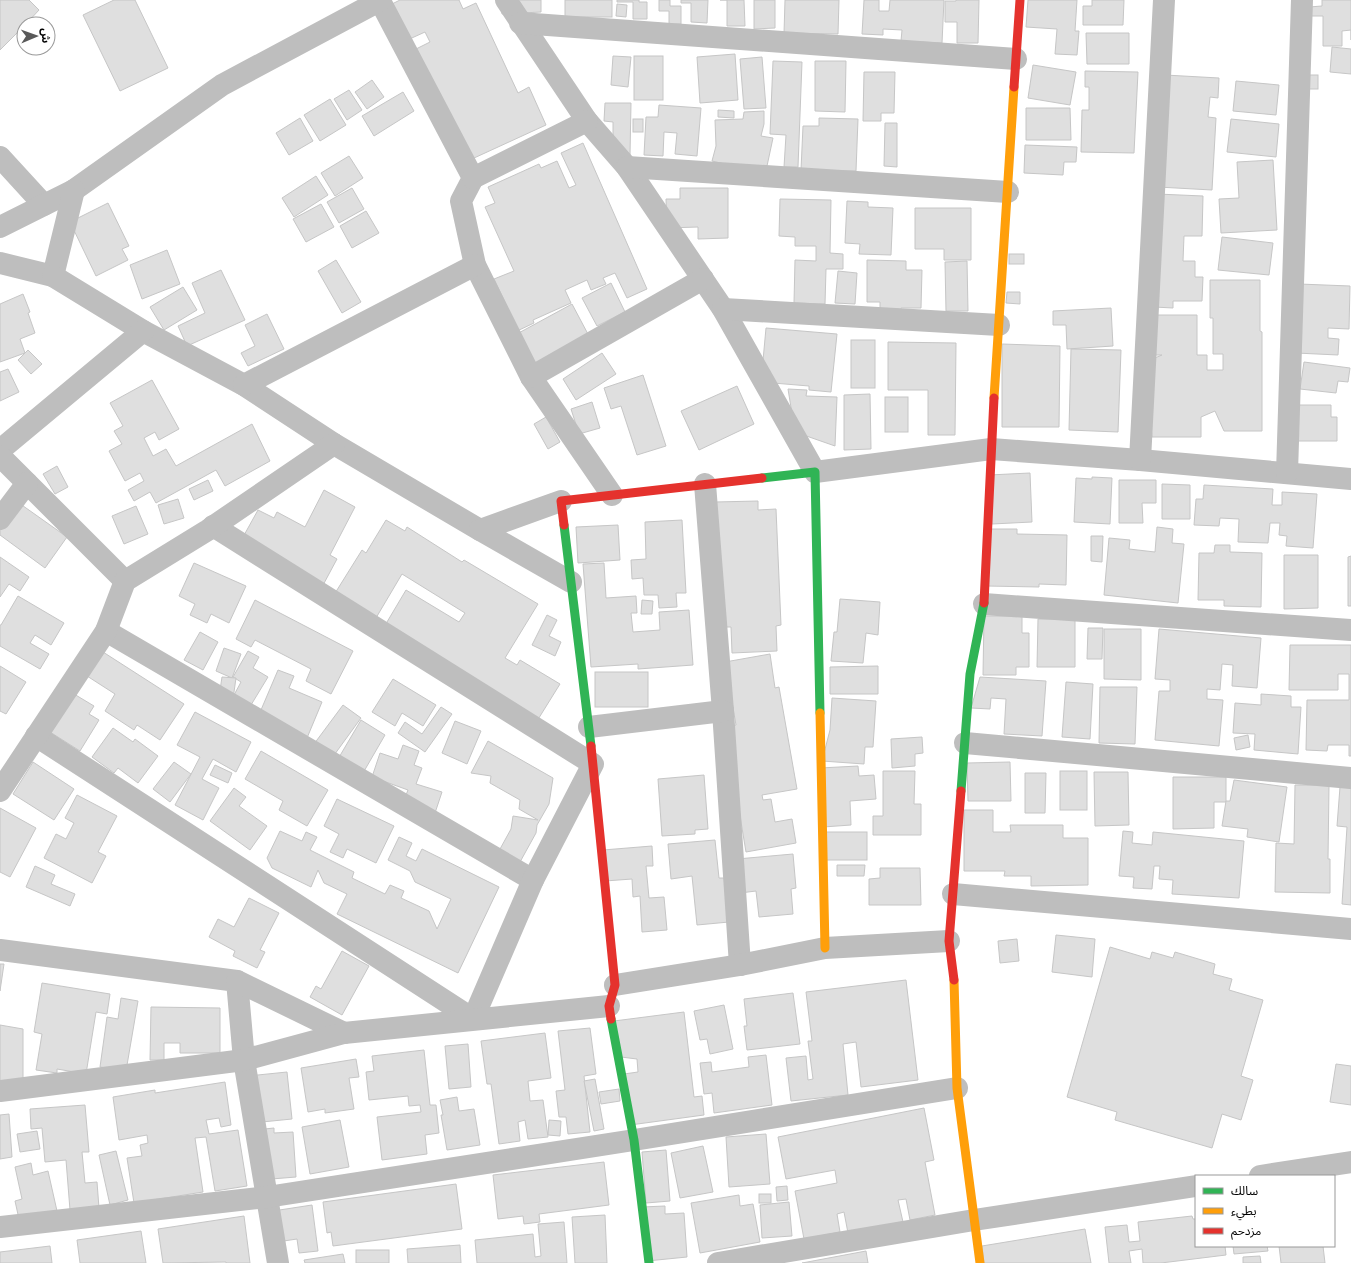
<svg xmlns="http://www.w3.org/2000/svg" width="1351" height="1263" viewBox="0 0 1351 1263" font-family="Poppins,'Noto Sans Arabic',sans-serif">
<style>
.building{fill:#dfdfdf;stroke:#c6c6c6}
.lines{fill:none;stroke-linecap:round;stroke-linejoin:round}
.street{stroke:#bebebe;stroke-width:22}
.fast{stroke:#30b455;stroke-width:9}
.slow{stroke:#ff9f0a;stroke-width:9}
.jam{stroke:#e5322d;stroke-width:9}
</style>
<rect width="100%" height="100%" fill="#fff"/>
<g class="building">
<path d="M0,0h29l10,10 -13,14h-2v2l-24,24z"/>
<path d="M114,0h21l33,68 -48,23 -37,-76z"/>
<path d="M400,0h59l4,9 13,-6 42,90 11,-6 17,38 -85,39 -51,-112 20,-10 -5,-10 -22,10 -17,-35z"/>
<path d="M501,0h40v12l-39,2z"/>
<rect x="565" y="0" width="47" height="17"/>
<path d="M617,0h22v2h8v17h-14v-17h-16z"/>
<path d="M659,0h11v6h11v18h-12v-13h-10z"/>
<path d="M681,0h27l-1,23 -16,-1v-19h-10z"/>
<path d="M720,0h24l1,26h-18v-26z"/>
<path d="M754,0h21v28l-21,1z"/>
<path d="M785,0h54l-1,34 -54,-1z"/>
<path d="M864,0h15v11h10l1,-11h54l-2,43 -41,-2 1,-11 -19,-1v6l-21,-1z"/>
<path d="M956,0h23l-1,43h-21v-21h-12v-21h11z"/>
<path d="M1028,0h49l-2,31h4l-2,24 -22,-1 2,-25 -31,-2z"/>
<path d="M1092,0h32l-1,25h-40v-19h9z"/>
<path d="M1322,0h29v40v-10l-9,1v15h-19v-30h-14v-9l13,-1z"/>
<path d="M617,4l10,1 -1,12 -10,-1z"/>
<path d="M1086,33h43v31h-42z"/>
<path d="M1332,47l19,2v25l-21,-2z"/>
<path d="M735,54l3,46 -38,3 -3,-46z"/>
<path d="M613,56l18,1 -3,30 -17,-2z"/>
<rect x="634" y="56" width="29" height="44"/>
<path d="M762,57l4,51 -22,1 -4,-50z"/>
<path d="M773,61l29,1 -4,105h-14l2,-32 -16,-1z"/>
<path d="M815,61h31l-1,51 -30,-1z"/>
<path d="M1033,65l43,7 -6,33 -42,-7z"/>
<path d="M1085,71l53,1 -4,81 -53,-1 1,-42h7v-23h-4z"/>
<path d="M864,72h31l-1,41h-13v8h-18z"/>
<path d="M1165,75l54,3 -1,20 -8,-1 -2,20 8,1 -4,72 -54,-3z"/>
<rect x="1300" y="75" width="18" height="14"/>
<path d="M372,80l12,17 -17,12 -12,-17z"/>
<path d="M1236,81l43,4 -3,30 -43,-4z"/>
<path d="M349,90l13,20 -15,10 -13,-21z"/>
<path d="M403,92l11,19 -40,25 -12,-20z"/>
<path d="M330,99l16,26 -26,16 -16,-26z"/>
<path d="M605,103h26l-1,52 -17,-1v-32l-9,-1z"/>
<path d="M659,105l42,3 -4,48 -22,-2 2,-21 -13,-1 -1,24 -19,-1 2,-38h12z"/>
<path d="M1026,108h44l1,32h-45z"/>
<path d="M718,110l16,1v7l-16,-1z"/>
<path d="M764,111v13l-3,12 12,2 -6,28 -30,1 -25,-6 4,-15 -1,-26 28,-1 1,-7z"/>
<path d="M300,118l13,23 -24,14 -13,-22z"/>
<path d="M819,118l39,1 -2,52 -55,-1 2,-44h16z"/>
<rect x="633" y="119" width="10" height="13"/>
<path d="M1231,119l48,5 -3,33 -49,-5z"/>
<path d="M885,123h12v44l-13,-1z"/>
<path d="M583,143l64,146 -20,9 -12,-25 -12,5 3,6 -15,6 -4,-10 -22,10 6,13 -38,17 1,3 -19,9 -6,-21 -15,-32 20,-8 -29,-64 10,-4 -7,-16 51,-23 2,4 16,-7 12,27 7,-3 -15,-32z"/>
<path d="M1025,145l52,2 -1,15h-12l-1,13 -39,-2z"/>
<path d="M349,156l14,22 -28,18 -14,-23z"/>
<path d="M1273,160l4,70 -56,3 -2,-34 20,-1 -2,-36z"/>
<path d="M316,176l12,19 -34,22 -12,-19z"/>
<path d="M352,188l12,21 -25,14 -12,-21z"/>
<path d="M680,188h48v50l-30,1v-12l-31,1 -1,-29h14z"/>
<path d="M1157,194l46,2 -1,40h-18l-1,25h12v16h8l-1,24h-29v7l-19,-1z"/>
<path d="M780,199l51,1 -1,53 13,1v15h-17l-1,35 -31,-1 1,-43 21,1v-15h-21v-9l-16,-1z"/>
<path d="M847,201l21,1v5l25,1 -2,47 -32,-1 1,-10 -15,-1z"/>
<path d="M108,203l21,43 -7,3 6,11 -32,16 -26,-54z"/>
<path d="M321,204l13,23 -28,15 -13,-23z"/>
<path d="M915,208h56v52h-27v-11h-29z"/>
<path d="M366,211l13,22 -27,15 -12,-22z"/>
<path d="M1222,237l51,6 -4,32 -51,-5z"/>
<path d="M167,250l13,34 -38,15 -12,-34z"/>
<rect x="1009" y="254" width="15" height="10"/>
<path d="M336,260l25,42 -19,11 -24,-42z"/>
<path d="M867,260l39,1v9h16l-1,38h-20v4h-21v-10h-13z"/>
<path d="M967,261l1,50h-22l-1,-49z"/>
<path d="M221,270l24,50 -58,26 -9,-20 27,-13 -13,-30z"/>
<path d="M838,271l19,2 -2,31 -20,-1z"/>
<path d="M1210,280h50v51l2,1v99h-38l-9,-20 -14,6v20h-49l-7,-75 17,-7h-17v-40h52v40h10v15h16v-16h-10v-36h-3z"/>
<path d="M611,283l14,29 -28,14 -15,-28z"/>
<path d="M1299,284l51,2 -1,43 -21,-1v10l11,1 -1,16 -42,-2z"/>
<path d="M183,287l14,23 -33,20 -14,-23z"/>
<path d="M1007,292h13v12l-14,-1z"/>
<path d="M23,294l7,18 -2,1 7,20 -15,6 5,14 -25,9v-58z"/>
<path d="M572,304l17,32 -57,31 -17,-32z"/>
<path d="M1111,308l2,38 -46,3 -1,-24h-13v-14z"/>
<path d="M267,314l17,35 -36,17 -7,-13 14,-7 -10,-21z"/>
<path d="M766,328l71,6 -6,58 -22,-2v-4l-48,-4z"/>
<rect x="851" y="340" width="24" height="48"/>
<path d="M888,342l68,1 -1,92h-27v-45h-40z"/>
<path d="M1002,344l58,2 -1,81h-57z"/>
<path d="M1071,349l50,1 -3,82 -49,-2z"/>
<path d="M28,350l14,14 -11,10 -13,-14z"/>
<path d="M602,353l14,21 -40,26 -13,-21z"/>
<path d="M1304,362l46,6 -2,14 -10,-1 -2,12 -36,-4z"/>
<path d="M8,369l11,23 -19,9v-29z"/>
<path d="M643,375l23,71 -29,9 -16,-49 -10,3 -7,-21z"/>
<path d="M152,380l27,49 -20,11 -4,-8 -11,6 9,18 13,-7 10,17 76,-42 18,37 -45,25 -9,-16 -60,33 -6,-11 -16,9 -6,-11 16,-9 -4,-8 -15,8 -16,-30 13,-7 -8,-13 9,-5 -13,-23z"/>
<path d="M737,386l17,38 -55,26 -18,-39z"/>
<path d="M788,389l19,1 -1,6 31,1 -2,49 -40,-14z"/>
<path d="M870,394l1,55 -27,1v-55z"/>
<rect x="885" y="397" width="23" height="35"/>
<path d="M592,402l8,26 -21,6 -8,-25z"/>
<path d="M1288,405h43v12h6v24h-49z"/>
<path d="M546,417l14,25 -12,7 -14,-25z"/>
<path d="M57,466l11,21 -13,7 -12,-20z"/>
<path d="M1030,473l2,49 -40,2 -3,-49z"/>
<path d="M1092,477l20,1 -2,46 -36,-2 2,-44 16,1z"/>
<path d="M208,480l5,11 -19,9 -5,-11z"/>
<path d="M1119,480h37v23h-14l1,20h-24z"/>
<path d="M1162,484l28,1v34h-28z"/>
<path d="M1204,485l69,4 -1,16h10v-13l35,2 -4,54 -27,-2 1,-10 -8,-1 1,-12h-10l-2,20 -30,-1 1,-23 -19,-1 -1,8 -25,-1 2,-26h7z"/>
<path d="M324,490l31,17 -25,48 7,4 -15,28 -84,-41 20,-36 16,8 3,-6 28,15z"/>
<path d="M178,499l6,19 -20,6 -6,-19z"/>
<path d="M758,501v9l18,-1 5,116 -5,1 1,25 -45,2 -1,-26h-11l-5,-125z"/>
<path d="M19,503l48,34 -22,31 -45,-33v-5z"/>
<path d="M136,506l12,28 -24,10 -12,-28z"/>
<path d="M386,520l19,11 2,-4 55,35 2,-2 74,44 -33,54 12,7 3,-5 40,24 -23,37 -153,-94 22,-37 53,32 6,-9 -63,-39 -29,49 -41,-25 30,-48 4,3z"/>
<path d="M682,520l4,73h-10l1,14 -18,1 -1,-13h-14l-1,-17 -11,1 -1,-19 15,-1 -1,-37z"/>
<path d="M618,525l2,35 -42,3 -2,-36z"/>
<path d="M1157,527l16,2 -1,14 12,1 -6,59 -74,-8 5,-57 21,2 -1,9 26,3z"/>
<path d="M988,529h29v5l50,1 -1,50 -27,-1v3l-53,-1z"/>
<path d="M1091,536h12l-1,26 -11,-1z"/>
<path d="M1215,545h15v7l32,1 -1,54 -37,-1v-6h-26l1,-47h15z"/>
<path d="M1284,555h34v53l-34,1z"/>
<path d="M1351,556v50h-3v-49z"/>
<path d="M0,557l29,20 -9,14 -11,-7 -9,13z"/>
<path d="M194,563l52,23 -17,37 -18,-9 -4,9 -17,-8 5,-11 -16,-8z"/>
<path d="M604,563l2,35 30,-2 1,17h-6l2,19 27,-2 -1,-18 30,-2 4,55 -55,4v-5l-47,3 -8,-103z"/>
<path d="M18,596l46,27 -13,22 -16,-10 -5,8 19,11 -9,15 -40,-23v-21h1z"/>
<path d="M840,599l40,3 -2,33 -12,-2 -3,30 -32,-2 3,-29h3z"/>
<path d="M255,600l98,51 -22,43 -25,-13 5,-12 -56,-29 -4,7 -15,-8z"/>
<path d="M642,600l11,1 -1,13h-11z"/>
<path d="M547,615l10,5 -8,16 12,6 -6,14 -23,-11z"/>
<path d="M984,616h38v17h7v34h-13v8h-33z"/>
<path d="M1038,619h37v48h-38z"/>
<path d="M1088,628h15l-1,31h-15z"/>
<path d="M1104,629h37v51l-37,-1z"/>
<path d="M1159,629l102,9 -4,50 -25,-2 1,-21 -11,-1 -2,26 -13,-1v10l16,1 -4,46 -64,-6 4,-49h11v-11l-15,-1z"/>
<path d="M200,632l18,10 -15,28 -19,-10z"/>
<path d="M1290,645h61v111h-2v-11h-21l-1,6 -21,-1 1,-50h42v-26h-11v16h-49z"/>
<path d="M224,648l17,6 -9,24 -16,-7z"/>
<path d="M248,651l11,6 -6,11 15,9 -17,28 -17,-10 7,-13 -8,-5z"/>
<path d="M103,652l81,52 -24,36 -23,-15 -3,5 -29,-19 10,-17 -28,-18z"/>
<path d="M770,654l5,34 4,-1 18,102 -35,6 1,5 8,-1 4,23 17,-3 4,24 -50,9 -12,-72 -5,-53 7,-2 -11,-63z"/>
<path d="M0,666l26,16 -20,32 -6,-3z"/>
<path d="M878,666v28h-48v-27z"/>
<path d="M278,670l16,6 -5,12 33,14 -15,36 -49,-21z"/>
<rect x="595" y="672" width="53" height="35"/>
<path d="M222,677l14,1 -3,21 -14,-2z"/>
<path d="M980,677l66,4 -4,55 -38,-2 2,-35 -15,-1 -1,11 -19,-1z"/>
<path d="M393,679l43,26 -13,21 -21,-13 -7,13 -23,-14z"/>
<path d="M1066,682l27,2 -3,55 -28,-2z"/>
<path d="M1100,687h37l-2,57 -36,-1z"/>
<path d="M74,694l20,12 -5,8 10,6 -19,31 -30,-19z"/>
<path d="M1261,694l30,2v11h10l-3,47 -44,-4 1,-16 -22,-1 2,-30 26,2z"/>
<path d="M832,698l44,3 -3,46h-8l-1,17 -42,-3 8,-31z"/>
<path d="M343,705l18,13 -29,40 -18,-14z"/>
<path d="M441,707l11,7 -27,38 -27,-19 7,-11 17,12z"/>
<path d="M195,712l56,30 -15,30 -23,-13 -11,20 17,9 -16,32 -28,-15 25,-48 -23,-12z"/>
<path d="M361,720l24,15 -22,38 -25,-14z"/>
<path d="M455,721l26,10 -14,33 -25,-11z"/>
<path d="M113,728l20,14 2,-3 23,17 -20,27 -20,-15 -4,5 -22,-16z"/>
<path d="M1248,735l2,12 -14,3 -2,-12z"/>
<path d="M922,737l1,16 -8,1v12l-23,2 -1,-29z"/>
<path d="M488,741l65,37 -4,26 -12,21 -1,8 -16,29 -20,-13 11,-20 2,-13 25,4 -19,-11 1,-9 -30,-17 1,-7 -20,-3z"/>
<path d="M403,745l16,6 -5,14 8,3 -6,16 26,8 -8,24 -32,-11 6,-15 -36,-13 8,-24 18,6z"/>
<path d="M261,751l67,39 -21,36 -28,-16 4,-9 -38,-22z"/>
<path d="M33,762l41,27 -20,31 -41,-26z"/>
<path d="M174,762l17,12 -21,28 -17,-13z"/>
<path d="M1010,762l1,39h-43l-1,-38z"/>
<path d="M215,765l17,8 -4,10 -18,-8z"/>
<path d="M858,766l1,10 15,-1 2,24 -26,2 1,24 -28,2 -3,-59z"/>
<path d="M883,771h32l-1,33h7v31h-48v-19h10z"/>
<rect x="1060" y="771" width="27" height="39"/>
<path d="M1094,772h34l1,53 -34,1z"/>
<path d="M1025,773h21l-1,40h-20z"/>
<path d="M704,775l4,54 -13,1v4l-33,2 -4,-57z"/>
<path d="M1173,777h53v25h-12v26l-41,1z"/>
<path d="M1234,780l53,7 -8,55 -32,-5 1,-8 -26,-3 4,-25h4z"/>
<path d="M1295,785h34l-1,74h2v34l-55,-1 1,-49 18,1z"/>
<path d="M1340,787l11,1v117l-9,-1 5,-77 -10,-1z"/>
<path d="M234,788l12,9 -7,9 28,20 -17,24 -40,-29z"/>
<path d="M77,795l40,21 -19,36 8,4 -14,27 -48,-25 12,-24 10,5 8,-16 -9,-5z"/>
<path d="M337,799l57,27 -18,37 -29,-14 -4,9 -13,-6 9,-18 -15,-8z"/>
<path d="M0,808l36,20 -26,49 -10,-5z"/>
<path d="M964,810h29v22h18l-1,-7h53v13h25v47l-57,1v-10h-27l1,-5h-41z"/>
<path d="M280,831l22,10 4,-9 11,5 -7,13 44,22 -2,6 33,16 5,-9 14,6 -3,7 28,13 8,18 14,-30 -36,-17 -5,-11 -22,-11 11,-23 13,6 -6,13 10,5 6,-12 77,38 -41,86 -121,-59 10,-20 -23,-11 -6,-13 -7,17 -39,-19 -5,-10z"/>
<path d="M1123,831l10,1 -1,11 20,2 1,-13 91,9 -5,57 -67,-4 1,-14 -14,-1 1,-13h-6l-2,23 -19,-1 1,-11 -15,-1z"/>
<rect x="820" y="832" width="47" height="28"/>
<path d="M715,840l4,38h6l4,44 -32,3 -5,-49 -21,3 -3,-35z"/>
<path d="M652,846l1,20h-7l3,32 15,-1 3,33 -25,2 -2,-36 -7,1 -1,-18 -27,2 -2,-31z"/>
<path d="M793,854l3,34 -5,1 2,25 -34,3 -3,-26 -16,2 -3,-34z"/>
<path d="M837,865h28l-1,11h-27z"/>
<path d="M35,866l20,9 -4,9 24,10 -5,12 -44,-19z"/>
<path d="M880,868h40l1,37h-52v-26l11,-1z"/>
<path d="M249,898l30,15 -19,37 5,2 -8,16 -24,-12 2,-5 -26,-14 9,-18 16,8z"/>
<path d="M1056,935l39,4 -3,38 -40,-5z"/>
<path d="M1017,939l2,22 -19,2 -2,-22z"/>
<path d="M1110,947l40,12 2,-7 21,6 2,-6 40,12 -2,10 19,5 -3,11 34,10 -22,76 12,4 -12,40 -19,-6 -10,34 -97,-28 2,-8 -50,-15z"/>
<path d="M342,951l27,15 -27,49 -32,-18 6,-11 5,3z"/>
<path d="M0,964h4l-4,27z"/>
<path d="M906,980l12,100 -57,7 -5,-45 -13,2 5,51 -57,6 -5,-43 20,-2 2,24 5,-1 -5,-38h4l-6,-49z"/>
<path d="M42,983l68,11 -3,20 -11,-2 -10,62 -29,-5v4l-21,-3 6,-36 -8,-2z"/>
<path d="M793,993l7,51 -53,6 -3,-24h3l-3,-27z"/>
<path d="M121,998l17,3 -12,70 -26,-4 7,-50 11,2z"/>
<path d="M724,1005l9,44 -23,5 -3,-15 -7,1 -6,-29z"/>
<path d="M151,1007l69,1v45h-40v-10h-16v17h-14z"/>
<path d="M684,1012l10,85 8,-1 2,19 -74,10 -6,-51 14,-2 -1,-13 -16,-2 -7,-36z"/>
<path d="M0,1025l23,4v57l-23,-3z"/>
<path d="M590,1028l6,46 -12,2 6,56 -22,2 -2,-17h-7l-3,-26 9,-1 -7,-59z"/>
<path d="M545,1033l6,45 -23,3 2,20 13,-1 5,37 -20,2 -3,-19 -7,2 2,19 -21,3 -8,-60h-4l-6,-43z"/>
<path d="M468,1044l3,43 -22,2 -4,-43z"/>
<path d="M424,1050l6,55h6l3,28 -14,2 2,19 -45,6 -5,-43 44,-5 -1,-7 -11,1 -1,-10 -39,4 -3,-28 8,-1 -2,-15z"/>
<path d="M766,1055l6,50 -58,8 -2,-20 -8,1 -4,-31 11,-1 1,10 37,-5 -1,-10z"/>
<path d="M356,1059l3,18 -10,1 5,31 -29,4v-4l-17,3 -7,-44z"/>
<path d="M1336,1064l15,2v39l-21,-3z"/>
<path d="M287,1072l5,47 -40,4 -4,-47z"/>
<path d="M595,1079l9,50 -10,2 -10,-50z"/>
<path d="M225,1082l6,43 -10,2 -2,-9 -13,2 3,14 29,-4 9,56 -32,5 -9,-54 -11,1 8,54 -69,11 -7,-45 15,-2 -2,-11 8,-2 -1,-8 -28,5 -6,-43 42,-7v3z"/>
<path d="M619,1089l1,12 -19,3 -2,-12z"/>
<path d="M457,1097l2,14 15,-2 6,36 -33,5 -6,-35h2l-3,-15z"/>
<path d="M85,1105l4,47h-7l3,31 12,-1 2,26 -29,2 -4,-50 -21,2 -3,-34 -11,1 -1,-20z"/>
<path d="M924,1108l10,52 -9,2 10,53 -25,5 -4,-21 -8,1 5,22 -55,11 -4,-21 -7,2 3,18 -36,7 -9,-48 42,-8 -2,-13 -49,9 -8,-42z"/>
<path d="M9,1114l3,43 -12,2v-44z"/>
<path d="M340,1120l9,47 -39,7 -8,-47z"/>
<path d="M549,1120l12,1 -1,15 -12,-1z"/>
<path d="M274,1128v5l19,-1 3,45 -37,3 -4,-50z"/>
<path d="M37,1131l3,18 -20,3 -3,-18z"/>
<path d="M766,1134l4,50 -41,3 -3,-50z"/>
<path d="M703,1146l10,46 -33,6 -9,-45z"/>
<path d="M666,1150l4,51 -24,2 -4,-51z"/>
<path d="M116,1151l12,49 -18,5 -11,-50z"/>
<path d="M604,1162l5,43 -70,9 1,8 -16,2 -1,-8 -25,3 -5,-44z"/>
<path d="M31,1163l2,12 15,-4 9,40 -38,8 -4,-18 7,-2 -7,-32z"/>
<path d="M456,1184l6,45 -129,17 -2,-14 -4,1 -4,-31z"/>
<path d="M787,1186l1,14 -11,1 -1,-14z"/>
<rect x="759" y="1194" width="12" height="9"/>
<path d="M739,1195l1,11 13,-2 7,38 -60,11 -9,-50z"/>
<path d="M789,1202l3,34 -30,2 -2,-33z"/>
<path d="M312,1205l6,46 -19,2 -2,-14 -20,3 -4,-31z"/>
<path d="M665,1206v8l19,-1 3,44 -40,4 -5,-54z"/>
<path d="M605,1215l2,48h-32l-3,-46z"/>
<path d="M244,1216l6,47h-24v-1l-63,1 -5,-34z"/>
<path d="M1192,1216l1,3h3v27h29l1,9 -65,8h-18l-1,-14 -13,2 2,12h-22l-4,-36 22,-2 2,17 11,-1 -2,-19z"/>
<path d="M564,1222l3,41h-90l-2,-23 58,-6 2,23 6,-1 -3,-32z"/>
<path d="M1085,1229l6,34h-107l-2,-17z"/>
<path d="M141,1231l5,32h-66l-3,-23z"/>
<path d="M460,1245l1,18h-53l-1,-14z"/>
<path d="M50,1246l2,17h-52v-11z"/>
<path d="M1233,1246h34l1,5 -34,3z"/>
<path d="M1279,1246h44l2,17h-44z"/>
<rect x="356" y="1250" width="33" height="13"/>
<path d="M866,1251l2,12h-66z"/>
<path d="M343,1254l2,9h-40l-1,-3z"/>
<path d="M1260,1256l1,7h-18v-6z"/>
</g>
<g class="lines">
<g class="street">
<path d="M506,0l81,121 40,46 96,142 92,163 176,-23 149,11 211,19"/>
<path d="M380,1l93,177 -12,23 14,64 56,112 81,118"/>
<path d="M520,23l496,36"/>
<path d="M0,157l44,48"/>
<path d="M627,167l381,25"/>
<path d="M473,178l114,-57"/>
<path d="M0,227l74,-37 148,-105 159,-85"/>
<path d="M0,263l53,13 21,-86"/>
<path d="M53,276l90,55 101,54 90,59 146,86"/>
<path d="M723,309l276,16"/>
<path d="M531,377l172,-98"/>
<path d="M244,385l231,-120"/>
<path d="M0,450l143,-119"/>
<path d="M0,456l125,125"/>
<path d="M1140,460l24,-460"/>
<path d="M1287,473l15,-473"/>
<path d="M705,484l18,227 17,254"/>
<path d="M561,501l-81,29 91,52"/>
<path d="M0,519l27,-36"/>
<path d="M984,604l367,26"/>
<path d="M106,631l427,249"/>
<path d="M589,727l134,-16"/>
<path d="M36,736l437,283 60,-139 60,-116 -380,-238"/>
<path d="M965,743l386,35"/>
<path d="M0,791l106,-160 19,-50 83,-51 126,-86"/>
<path d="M953,894l398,35"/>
<path d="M0,950l237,31 7,79 34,203"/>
<path d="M237,981l107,52"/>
<path d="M615,985l125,-20 85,-17 124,-7"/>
<path d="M0,1091l244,-31 100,-27 265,-27"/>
<path d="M1260,1176l91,-14"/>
<path d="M0,1227l267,-30 367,-57 323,-52"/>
<path d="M718,1263l256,-43 222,-34"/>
</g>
<g class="fast">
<path d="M762,478l53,-6 5,241"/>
<path d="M564,525l27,221"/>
<path d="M961,791l9,-117 14,-71"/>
<path d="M611,1019l23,121 15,123"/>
</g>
<g class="slow">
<path d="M994,398l20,-311"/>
<path d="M820,713l5,235"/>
<path d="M954,980l3,108 23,175"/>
</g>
<g class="jam">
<path d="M1014,87l6,-87"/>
<path d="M564,525l-3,-24 201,-23"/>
<path d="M984,603l10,-205"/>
<path d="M591,746l24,239 -6,21 2,13"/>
<path d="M954,980l-5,-39 12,-150"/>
</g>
</g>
<rect x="1195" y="1175" width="140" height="72" fill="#ffffff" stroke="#999999"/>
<rect x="1203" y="1188" width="20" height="6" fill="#30b455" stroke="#999999"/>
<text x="1231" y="1195" font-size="12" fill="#000000">سالك</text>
<rect x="1203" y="1208" width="20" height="6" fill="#ff9f0a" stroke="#999999"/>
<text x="1231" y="1215" font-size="12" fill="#000000">بطيء</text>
<rect x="1203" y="1228" width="20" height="6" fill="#e5322d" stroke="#999999"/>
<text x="1231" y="1235" font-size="12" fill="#000000">مزدحم</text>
<g transform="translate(36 36) rotate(88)"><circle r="19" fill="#ffffff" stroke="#999999"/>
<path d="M0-3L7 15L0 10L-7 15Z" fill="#595959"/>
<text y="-6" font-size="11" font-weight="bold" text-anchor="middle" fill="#000000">ش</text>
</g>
</svg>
